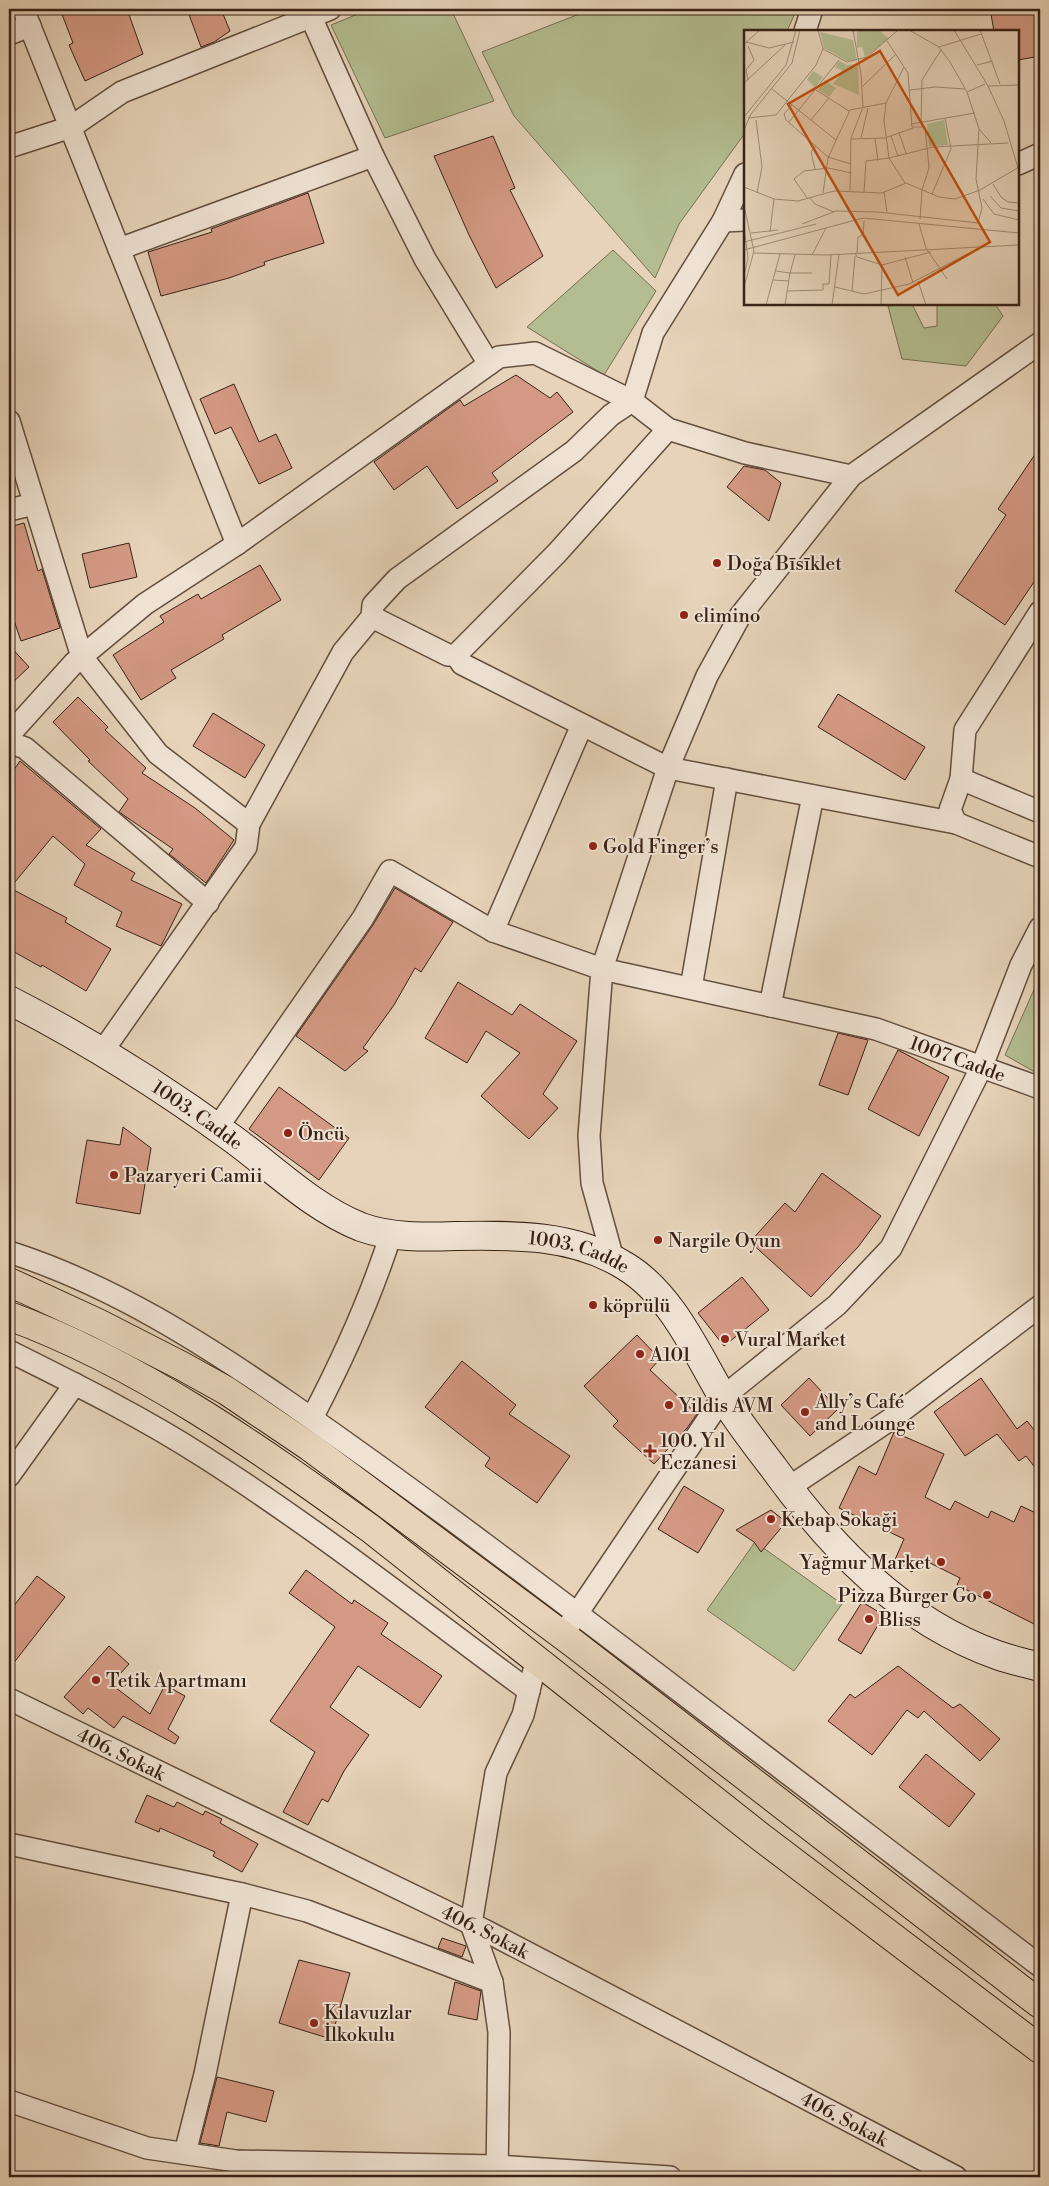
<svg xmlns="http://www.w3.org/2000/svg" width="1049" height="2186" viewBox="0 0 1049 2186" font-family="'Libre Bodoni',serif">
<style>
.green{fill:#b3bd91;stroke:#766f53}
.building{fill:#d49984;stroke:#382115}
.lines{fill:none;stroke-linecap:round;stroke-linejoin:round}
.street-casing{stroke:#644e3e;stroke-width:24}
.secondary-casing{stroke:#382115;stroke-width:30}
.highway-casing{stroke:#382115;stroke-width:30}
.street{stroke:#efe2d2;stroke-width:21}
.secondary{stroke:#efe2d2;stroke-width:28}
.highway{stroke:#e6d3b9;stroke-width:28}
.poi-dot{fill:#8f2418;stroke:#efe2d2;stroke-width:2}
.labels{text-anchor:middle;stroke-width:4;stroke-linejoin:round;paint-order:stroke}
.poi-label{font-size:19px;fill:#382115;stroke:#efe2d2;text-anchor:start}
.street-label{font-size:19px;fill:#382115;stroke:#efe2d2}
.inset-road{fill:none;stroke:#a08c77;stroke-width:1}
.view{fill:#c54e0e;fill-opacity:0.15;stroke:#c54e0e;stroke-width:2.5}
.inset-edge{fill:none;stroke:#382115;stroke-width:2.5}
</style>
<rect width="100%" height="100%" fill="#e6d3b9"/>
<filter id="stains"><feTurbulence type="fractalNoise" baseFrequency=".004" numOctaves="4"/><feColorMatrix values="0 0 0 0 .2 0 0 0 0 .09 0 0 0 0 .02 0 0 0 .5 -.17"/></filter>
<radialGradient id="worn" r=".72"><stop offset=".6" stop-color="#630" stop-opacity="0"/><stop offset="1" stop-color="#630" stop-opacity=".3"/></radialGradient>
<g class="green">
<path d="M370,9h81l43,92 -109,37 -54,-113z"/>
<path d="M592,9h205l-10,22h-42v102l-66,91 -24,54 -141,-162 -32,-64z"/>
<path d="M613,250l43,41 -52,84 -77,-48z"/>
<path d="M912,304l12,24 13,-2v-22h58l8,12 -37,50 -64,-7 -14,-53z"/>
<path d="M1040,976v99l-35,-20z"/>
<path d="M755,1542l87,62 -48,67 -87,-61z"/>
</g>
<g class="building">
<path d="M60,9h67l16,45 -58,27 -16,-36 4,-2z"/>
<path d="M187,9h34l9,22 -16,11 -13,5z"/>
<path d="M990,9h44l6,47 -22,4v-29h-24z"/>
<path d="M493,136l22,52 -5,2 33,66 -47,32 -27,-53 -35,-79z"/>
<path d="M308,193l16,50 -60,19 1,3 -36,13 -68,18 -13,-44 64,-20 -1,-3z"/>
<path d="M516,375l34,23 7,-6 16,20 -81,61 6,8 -41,28 -30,-43 -33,24 -20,-28 86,-62 4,6z"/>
<path d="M234,384l25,58 17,-8 16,34 -33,16 -28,-57 -16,7 -15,-35z"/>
<path d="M1040,447v126l-35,52 -50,-34 51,-76 -8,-6z"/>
<path d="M744,466l21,4 16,13 -12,38 -42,-34z"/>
<path d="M24,523l14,48 4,-2 18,59 -39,13 -12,-35v-79z"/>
<path d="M129,543l8,34 -47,11 -8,-34z"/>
<path d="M260,565l21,35 -59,35 2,4 -53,31 5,8 -35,22 -28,-45 51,-33 -4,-6 38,-22 3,5z"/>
<path d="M9,645l20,22 -20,19z"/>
<path d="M838,694l87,53 -20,33 -87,-53z"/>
<path d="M78,697l30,30 -3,3 41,38 -4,5 53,35 39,32 -28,43 -37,-29 4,-5 -54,-37 9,-13 -40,-38 2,-1 -37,-38z"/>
<path d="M213,713l52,32 -20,33 -52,-32z"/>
<path d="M20,761l81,68 -15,16 49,28 -4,7 51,24 -21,42 -45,-20 6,-14 -48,-27 11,-21 -32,-28 -43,52 57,30 -2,4 46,27 -25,42 -44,-26 -1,2 -32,-18v-172z"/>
<path d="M395,888l58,34 -32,50 -6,-4 -21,37 -31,43 5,3 -23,20 -49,-35 77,-111z"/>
<path d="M458,982l54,33 8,-11 57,37 -34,53 15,14 -29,31 -48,-43 39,-43 -34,-22 -19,32 -42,-25z"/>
<path d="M838,1033l30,7 -20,55 -29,-10z"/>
<path d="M898,1050l51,27 -30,59 -51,-27z"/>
<path d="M279,1087l70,51 -30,42 -70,-51z"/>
<path d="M123,1127l28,21 -11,66 -64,-11 11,-63 33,5z"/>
<path d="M822,1173l59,43 -23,31 -47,50 -61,-55 35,-39 10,9z"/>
<path d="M742,1277l27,33 -45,36 -26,-33z"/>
<path d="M637,1335l23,24 -10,11 47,44 -10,14 -33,36 -41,-38 5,-5 -34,-35z"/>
<path d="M462,1361l54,44 -7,9 61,42 -33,47 -52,-37 5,-8 -65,-51z"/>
<path d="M809,1378l29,31 -28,27 -29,-31z"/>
<path d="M981,1378l36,51 10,-8 13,16v37l-14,-18 -7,5 -22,-27 -32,22 -31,-44z"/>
<path d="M894,1432l50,22 -19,43 25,13 5,-9 33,17 3,-7 23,11 7,-16 19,9v112l-83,-42 3,-7 -40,-20 -8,14 -18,-10 10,-23 -65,-31 20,-42 17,9z"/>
<path d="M684,1486l40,24 -26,43 -40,-24z"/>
<path d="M771,1510l15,12 -25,30 -7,-10 -18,-12z"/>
<path d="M306,1570l46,34 2,-4 34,23 -7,11 61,42 -22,32 -62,-42 -28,41 39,28 -25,36 -16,31 -6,-3 -14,26 -25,-13 32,-60 -45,-31 65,-94 -46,-34z"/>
<path d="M37,1576l28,21 -56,72v-57z"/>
<path d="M862,1602l22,13 -23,39 -23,-14z"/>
<path d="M109,1646l20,18 -18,20 39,30 15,-29 20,11 -17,33 11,8 -4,7 -52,-28 -9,12 -26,-20 -5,6 -19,-17z"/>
<path d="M898,1666l55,42 7,-4 40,35 -20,22 -56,-50 -6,7 -11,-8 -35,45 -44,-34 22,-27 5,4z"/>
<path d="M926,1754l49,40 -26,33 -50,-40z"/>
<path d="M147,1795l27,12 3,-5 26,13 2,-4 17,8 -2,4 38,21 -16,28 -29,-16 2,-4 -55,-24 -1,4 -24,-10z"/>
<path d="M442,1938l24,8 -4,11 -24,-9z"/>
<path d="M299,1960l51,13 -19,66 -52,-16z"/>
<path d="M455,1982l26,9 -4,29 -29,-6z"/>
<path d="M217,2077l57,14 -8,31 -39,-10 -8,34 -19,-3z"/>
</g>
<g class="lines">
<g class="street-casing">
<g id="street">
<path d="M23,9l214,535"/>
<path d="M311,17l62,139 52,103 64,105"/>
<path d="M805,31l7,-22"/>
<path d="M9,34l21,-8"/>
<path d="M9,147l62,-20 51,-35 208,-83"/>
<path d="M1018,164l22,-10"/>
<path d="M723,221l22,-1"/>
<path d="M119,249l254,-93"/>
<path d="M9,421l73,236 76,97 91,70"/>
<path d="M9,510l25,-6"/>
<path d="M1040,612l-75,118 -4,49 -11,31 6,13 84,34"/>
<path d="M372,617l76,38h8l101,-102 111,-124"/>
<path d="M456,655l6,9 206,104 288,55"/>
<path d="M9,735l65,-72 71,-59 92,-60 262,-187 36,-4 97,48 36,28 77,24 106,23"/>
<path d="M9,742l16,6 183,155"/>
<path d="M961,779l79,33"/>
<path d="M493,931l89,-206"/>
<path d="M691,988l36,-209"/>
<path d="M770,1006l43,-210"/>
<path d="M102,1052l144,-205 3,-23 94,-172 29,-35 1,-12 24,-26 177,-128 37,-36 21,-14 21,-68 70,-112 22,-47"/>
<path id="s1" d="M217,1128l146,-210 27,-47 103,60 109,38 274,60 164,59"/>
<path d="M9,1252c103,33 194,91 282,152 66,46 131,93 195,141 186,139 370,281 554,421"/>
<path d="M613,1259l-21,-76 -3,-47 13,-167 66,-201 39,-92 33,-60 111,-140 189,-133"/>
<path d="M9,1351c66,33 133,66 195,106 113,72 218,155 325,234"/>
<path d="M312,1418c32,-61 58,-118 79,-184"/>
<path d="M9,1476l66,-92"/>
<path d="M788,1488l106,-71 146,-111"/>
<path d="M570,1624l153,-227 114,-92 54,-57 91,-182 39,-101 19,-37"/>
<path id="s2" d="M9,1699l475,231 472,247"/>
<path d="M9,1844l233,50 65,17 185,71"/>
<path d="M9,2101l138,47 89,13 261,5 173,11"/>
<path d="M185,2153l20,-79 37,-180"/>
<path d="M497,2177l2,-145 -7,-50 -21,-58 25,-151 27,-58 14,-57"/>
</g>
</g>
<g class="secondary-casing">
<g id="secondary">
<path id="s3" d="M9,1000c78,40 153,87 224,139 41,30 80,69 128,88 30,11 64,10 95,9 58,-1 118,-2 169,30 47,28 72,88 99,133 15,24 32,46 49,68 58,80 128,154 224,188 14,5 29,8 43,12"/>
</g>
</g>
<g class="highway-casing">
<g id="highway">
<path d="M9,1282l89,41 84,43 45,25 83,56 263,196 467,361"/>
<path d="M9,1316c131,48 249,132 362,213l391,309 278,211"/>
</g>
</g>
<use href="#street" class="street"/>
<use href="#secondary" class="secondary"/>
<use href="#highway" class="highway"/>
</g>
<g class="poi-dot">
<circle cx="717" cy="563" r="5"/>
<circle cx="684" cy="615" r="5"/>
<circle cx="593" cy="846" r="5"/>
<circle cx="288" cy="1133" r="5"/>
<circle cx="114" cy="1175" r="5"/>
<circle cx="658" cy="1240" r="5"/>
<circle cx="593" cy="1305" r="5"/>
<circle cx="725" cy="1339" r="5"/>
<circle cx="640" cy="1354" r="5"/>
<circle cx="669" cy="1405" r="5"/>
<circle cx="805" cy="1412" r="5"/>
<path d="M647.5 1443.5h5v5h5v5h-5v5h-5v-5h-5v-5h5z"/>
<circle cx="771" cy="1519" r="5"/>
<circle cx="941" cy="1562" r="5"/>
<circle cx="987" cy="1595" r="5"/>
<circle cx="869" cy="1619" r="5"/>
<circle cx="96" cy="1680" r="5"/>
<circle cx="314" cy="2023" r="5"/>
</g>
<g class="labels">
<g class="poi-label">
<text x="727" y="570">Doğa Bīsīklet</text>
<text x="694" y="622">elimino</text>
<text x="603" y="853">Gold Finger’s</text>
<text x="298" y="1140">Öncü</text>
<text x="124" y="1182">Pazaryeri Camii</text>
<text x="668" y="1247">Nargile Oyun</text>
<text x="603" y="1312">köprülü</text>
<text x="735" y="1346">Vural Market</text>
<text x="650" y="1361">A101</text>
<text x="815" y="1408">Ally’s Café<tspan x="815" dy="22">and Lounge</tspan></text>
<text x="679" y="1412">Yildis AVM</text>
<text x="660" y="1447">100. Yıl<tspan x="660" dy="22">Eczanesi</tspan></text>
<text x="781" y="1526">Kebap Sokaği</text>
<text x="931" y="1569" text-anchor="end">Yağmur Market</text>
<text x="977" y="1602" text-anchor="end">Pizza Burger Go</text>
<text x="879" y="1626">Bliss</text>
<text x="106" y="1687">Tetik Apartmanı</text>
<text x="324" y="2019">Kılavuzlar<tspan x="324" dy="22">İlkokulu</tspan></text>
</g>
<g class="street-label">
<text dy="7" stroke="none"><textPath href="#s1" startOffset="912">1007 Cadde</textPath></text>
<text dy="7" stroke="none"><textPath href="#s3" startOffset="221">1003. Cadde</textPath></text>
<text dy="7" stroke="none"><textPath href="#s3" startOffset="641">1003. Cadde</textPath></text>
<text dy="7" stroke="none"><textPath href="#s2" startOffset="125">406. Sokak</textPath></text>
<text dy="7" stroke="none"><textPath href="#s2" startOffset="530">406. Sokak</textPath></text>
<text dy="7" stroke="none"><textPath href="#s2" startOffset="935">406. Sokak</textPath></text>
</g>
</g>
<g transform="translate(744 30)">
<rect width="275" height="275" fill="#e6d3b9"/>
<path d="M113,0h22l10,9 -24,18 -3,-10 -5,1zM76,2l33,8 4,20 -10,1 -23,-13zM95,31l8,4 11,-1 1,31 -26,-11 10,-13 -8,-4zM69,41l10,6 -8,11 -8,-9zM81,50l11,8 -7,9 -11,-7zM200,90l4,25 -19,1 -2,-22z" fill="#b3bd91"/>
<path class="inset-road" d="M74,0l5,19 24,13 20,-5 31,-27M165,0l30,17 11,15 17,30 12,37 12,14M210,0l34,56 16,35 14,47M236,0l20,54M143,11l21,32 4,54h13l4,41 -7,22 -2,29M2,12l23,6 25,-6M0,14l16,-14M4,16l6,14 -8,10 2,10M195,17l42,-13M233,35l16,-4M160,37l-18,36 -2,18 5,37 16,25M0,53l41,-38M244,56l31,-1M118,57l34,-33M28,59l64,51M72,60l33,21M166,60l25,-3 30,2M223,62l18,-8M48,75l-8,9 2,6 42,37 23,7M0,87l42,-52 10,-35M4,88l28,-3 40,-50 7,-16M12,90l6,47 -5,26M67,90l17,-21M45,92l50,-62M177,92l1,-42 19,-30M167,94l64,-11M0,100l7,-16 41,-51 8,-33M155,103l7,20M147,106l7,20M117,108l7,-30M131,108l3,23M108,109l33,-1 28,-10M71,139l-4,-17 5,-6M249,154l8,13 7,5 11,1M0,157l30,12 24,2 36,-10 48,2 24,-10 33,14 16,2 25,-9 39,-23M106,161l1,-53 12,-31 -2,-33 -8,-44M120,162l2,-31 23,-3 44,-11 75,-4M140,162l3,20M79,163l5,-35 22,-48 36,-7M188,164l19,-45 -6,-31M246,166l11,12 18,3M66,168l5,6 19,8M64,169l-14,-20 10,-8 24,-3 24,5M239,169l11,15 25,6M0,176l10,45 -10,36M58,194l34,-13 42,1 100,11 4,-15 -6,-29 3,-50M175,194l7,24 21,31M0,196l4,32 -3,14M26,202l4,-33M7,203l27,-3M0,212l72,-18M0,220l119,-32 156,15M10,223l73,2 192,-10M111,223l2,4 25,8 49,-13M113,223l1,-16 5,-2 1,-14M51,225l-5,18h22M68,225l14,-27M161,227l8,26M32,241l14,2 -5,32M29,250l16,1M174,251l8,24M91,257l29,7 45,-10 74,-38M43,261l36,-1v-6h6l2,-29M108,261l3,-35M22,275l14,-51M88,275l7,-51M137,275l1,-40"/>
<path class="view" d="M136,21l110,191 -92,53 -110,-191z"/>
<rect width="275" height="275" class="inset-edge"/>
</g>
<rect width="1049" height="2186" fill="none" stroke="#e6d3b9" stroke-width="30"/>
<rect x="10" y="10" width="1029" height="2166" fill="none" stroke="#382115" stroke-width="2.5"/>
<rect x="15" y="15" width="1019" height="2156" fill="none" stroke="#382115"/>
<rect width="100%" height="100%" filter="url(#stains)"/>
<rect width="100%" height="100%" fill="url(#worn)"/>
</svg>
